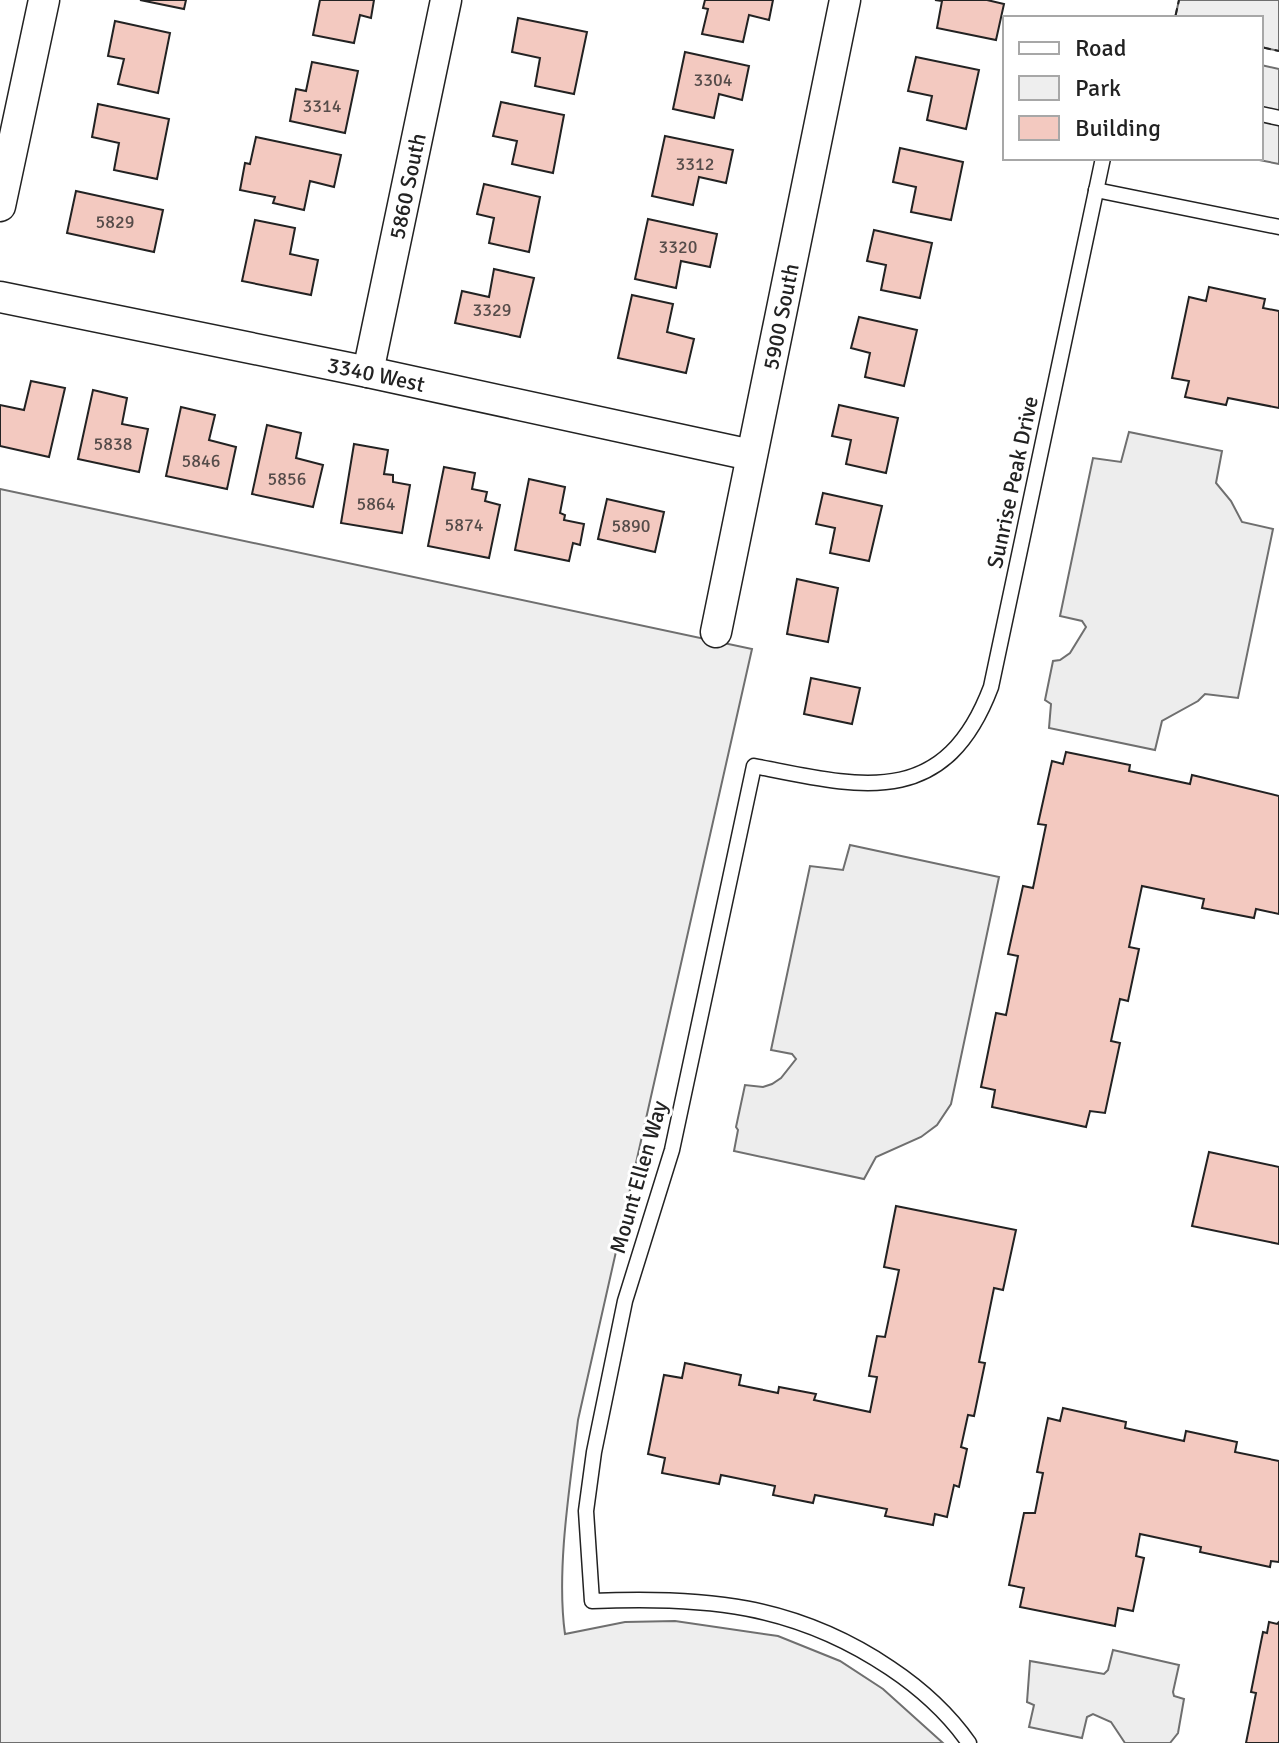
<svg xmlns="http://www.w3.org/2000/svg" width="1279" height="1743" viewBox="0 0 1279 1743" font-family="Signika,sans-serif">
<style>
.green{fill:#eee;stroke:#6f6f6f;stroke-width:2}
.parking{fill:#ededed;stroke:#6f6f6f;stroke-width:2}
.building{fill:#f3c9c0;stroke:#222;stroke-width:2}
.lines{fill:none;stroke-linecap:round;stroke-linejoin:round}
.service-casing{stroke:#222;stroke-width:17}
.minor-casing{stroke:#222;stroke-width:33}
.service{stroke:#fff;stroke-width:14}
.minor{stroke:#fff;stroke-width:30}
.fence{stroke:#222;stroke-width:2;stroke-dasharray:10 4;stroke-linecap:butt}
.labels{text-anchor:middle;stroke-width:6;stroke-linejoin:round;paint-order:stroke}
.number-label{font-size:18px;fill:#564c4a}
.street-label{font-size:22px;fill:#222;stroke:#fff}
</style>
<rect width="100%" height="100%" fill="#fff"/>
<g class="green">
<path d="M1179,0h100v51l-18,-4v-29h-86z"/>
<path d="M0,489l752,160 -174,771c-8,65 -22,150 -13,214l60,-12 50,-1 103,15 62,25 43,28 60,54h-943z"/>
</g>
<g class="parking">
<path d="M1261,65l18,4v95l-30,-6h12z"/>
<path d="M1129,432l93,19 -6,32 15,18 11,21 31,7 -35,169 -33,-4 -7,7 -36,20 -7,29 -106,-22 2,-24 -6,-4 8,-39 7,-1 10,-7 16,-26 -4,-6 -22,-5 33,-158 28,4z"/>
<path d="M850,845l149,32 -48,227 -14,21 -16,12 -45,20 -12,22 -130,-28 4,-21 -2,-3 9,-42 18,2 9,-3 9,-6 15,-19 -4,-5 -21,-4 39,-184 33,4z"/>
<path d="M1113,1650l66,15 -6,27 1,4 10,3 -6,34 -8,10h-45l-14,-21 -18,-8 -6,3 -5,21 -53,-11 5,-22 -7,-3 3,-41 74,13 4,-4z"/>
</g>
<g class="building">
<path d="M140,0h46l-2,9z"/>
<path d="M320,0h54l-3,18 -11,-3 -6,28 -41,-8z"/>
<path d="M705,0h68l-4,20 -20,-5 -6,27 -41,-8 6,-25 -5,-1z"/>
<path d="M935,0h52l17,4 -8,36 -59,-12 5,-27z"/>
<path d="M518,18l69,14 -13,62 -39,-8 5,-28 -28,-6z"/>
<path d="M115,21l55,12 -12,60 -40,-9 6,-25 -16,-3z"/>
<path d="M685,52l64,14 -7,34 -23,-6 -5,24 -41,-9z"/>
<path d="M916,57l63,13 -13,59 -39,-9 5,-24 -24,-5z"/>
<path d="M312,62l46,9 -13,62 -55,-12 6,-32 10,2z"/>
<path d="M501,102l63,13 -11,58 -41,-9 5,-23 -24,-5z"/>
<path d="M98,104l71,15 -12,60 -43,-9 5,-27 -27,-6z"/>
<path d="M665,136l68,14 -7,33 -27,-6 -6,28 -41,-9z"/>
<path d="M256,137l85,18 -7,32 -24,-6 -6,29 -31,-7 2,-6 -35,-7 5,-27 5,1z"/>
<path d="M900,148l63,14 -12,58 -40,-8 5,-25 -23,-5z"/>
<path d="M484,184l56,13 -11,55 -40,-9 5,-25 -17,-4z"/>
<path d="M76,191l87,19 -9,42 -87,-19z"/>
<path d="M648,219l69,15 -7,33 -29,-6 -5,27 -41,-9z"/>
<path d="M255,220l40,8 -5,26 28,6 -7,35 -69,-14z"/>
<path d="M874,230l58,13 -12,55 -39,-8 5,-25 -19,-4z"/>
<path d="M494,269l40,9 -14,59 -65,-14 7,-32 27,6z"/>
<path d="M1209,287l56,12 -2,9 16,3v97l-51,-10 -2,7 -41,-8 4,-16 -17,-3 17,-81 17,4z"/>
<path d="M632,295l41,9 -6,28 27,7 -8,34 -68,-15z"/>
<path d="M859,317l58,13 -13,56 -39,-9 5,-24 -19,-5z"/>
<path d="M31,381l34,7 -16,69 -49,-11v-41l24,5z"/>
<path d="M93,390l34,8 -5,26 26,5 -9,43 -61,-13z"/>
<path d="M839,405l59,13 -12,55 -40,-9 5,-24 -19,-4z"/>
<path d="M181,407l34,8 -6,25 27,7 -9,42 -61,-13z"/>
<path d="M267,425l34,8 -5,25 27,7 -10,42 -61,-13z"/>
<path d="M354,444l34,6 -4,24 9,1v7l17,3 -8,48 -61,-10z"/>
<path d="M444,467l31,6 -3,16 15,3 -2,9 15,4 -11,53 -61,-12z"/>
<path d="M529,479l36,8 -5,26 5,2 -1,5 20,4 -4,21 -7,-2 -4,18 -54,-11z"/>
<path d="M823,493l59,13 -13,55 -39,-8 5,-25 -19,-4z"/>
<path d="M607,499l57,13 -9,40 -57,-13z"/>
<path d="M797,579l41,9 -10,54 -41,-8z"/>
<path d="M811,678l49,10 -8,36 -48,-10z"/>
<path d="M1066,752l64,13 -1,6 61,13 2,-9 87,21v118l-23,-5 -2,9 -52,-10 2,-9 -62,-13 -13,61 10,2 -11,52 -8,-2 -9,42 9,2 -15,70 -15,-2 -4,16 -94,-20 3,-17 -14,-3 15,-74 10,2 12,-59 -10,-2 15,-68 10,2 13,-63 -8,-1 14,-63 11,3z"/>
<path d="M1209,1152l70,15v77l-87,-18z"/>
<path d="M896,1206l120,24 -13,60 -9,-2 -15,74 6,1 -11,53 -6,-1 -7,32 6,2 -8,38 -5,-2 -7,32 -12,-3 -2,11 -48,-9 2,-7 -72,-14 -2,8 -40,-8 2,-9 -54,-11 -2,9 -57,-11 3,-15 -17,-4 16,-79 18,3 3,-15 56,12 -2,10 39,8 1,-6 37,7 -2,6 56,12 7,-35 -8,-1 8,-40 8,1 14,-67 -15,-3z"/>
<path d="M1063,1408l63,14 -1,6 59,13 2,-10 51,11 -2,10 44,9v101l-8,-1 -1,6 -70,-15 1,-5 -61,-13 -4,22 8,2 -11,53 -15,-3 -3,18 -95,-19 4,-19 -15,-3 15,-72h11l8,-40 -6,-1 11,-54 12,3z"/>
<path d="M1269,1622l8,2 2,-2v121h-33l10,-50 -5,-1 12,-60 4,1z"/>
</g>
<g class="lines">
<g class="service-casing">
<g id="service">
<path d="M1261,114l18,4"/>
<path d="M1096,190l183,37"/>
<path d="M969,1743c-21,-30 -49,-55 -79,-75 -95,-64 -186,-72 -298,-67l-6,-90 8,-59 31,-151 47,-151 82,-384c106,21 190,45 237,-79l112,-529"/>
</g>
</g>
<g class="minor-casing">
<g id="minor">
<path d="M0,206l44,-206"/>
<path id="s1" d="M0,297l368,75 383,83"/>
<path id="s2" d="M368,372l78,-372"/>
<path id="s3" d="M716,632l129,-632"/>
</g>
</g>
<use href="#service" class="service"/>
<use href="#minor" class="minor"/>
<g class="fence">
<path d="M1175,18l4,-18"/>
<path d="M1261,47l18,4"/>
</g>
</g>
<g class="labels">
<g class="number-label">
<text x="713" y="86">3304</text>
<text x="322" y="112">3314</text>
<text x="695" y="170">3312</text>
<text x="115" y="228">5829</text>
<text x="678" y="253">3320</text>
<text x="492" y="316">3329</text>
<text x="113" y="450">5838</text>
<text x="201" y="467">5846</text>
<text x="287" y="485">5856</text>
<text x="376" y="510">5864</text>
<text x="464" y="531">5874</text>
<text x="631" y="532">5890</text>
</g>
<g class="street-label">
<text dy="8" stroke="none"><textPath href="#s2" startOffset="190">5860 South</textPath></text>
<text dy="8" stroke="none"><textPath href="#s3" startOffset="322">5900 South</textPath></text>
<text dy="8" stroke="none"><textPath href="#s1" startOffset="384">3340 West</textPath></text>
<text transform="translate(1012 482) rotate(-78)" y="8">Sunrise Peak Drive</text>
<text transform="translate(638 1177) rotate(-74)" y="8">Mount Ellen Way</text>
</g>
</g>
<rect x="1003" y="16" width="260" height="144" fill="#ffffff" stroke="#a7a7a7" stroke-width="2"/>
<rect x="1019" y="42" width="40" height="12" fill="#ffffff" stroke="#a7a7a7" stroke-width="2"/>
<text x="1075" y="56" font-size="24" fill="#222222">Road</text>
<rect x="1019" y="76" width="40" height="24" fill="#eeeeee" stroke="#a7a7a7" stroke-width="2"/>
<text x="1075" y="96" font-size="24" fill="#222222">Park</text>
<rect x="1019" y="116" width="40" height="24" fill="#f3c9c0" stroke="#a7a7a7" stroke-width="2"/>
<text x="1075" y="136" font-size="24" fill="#222222">Building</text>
</svg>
